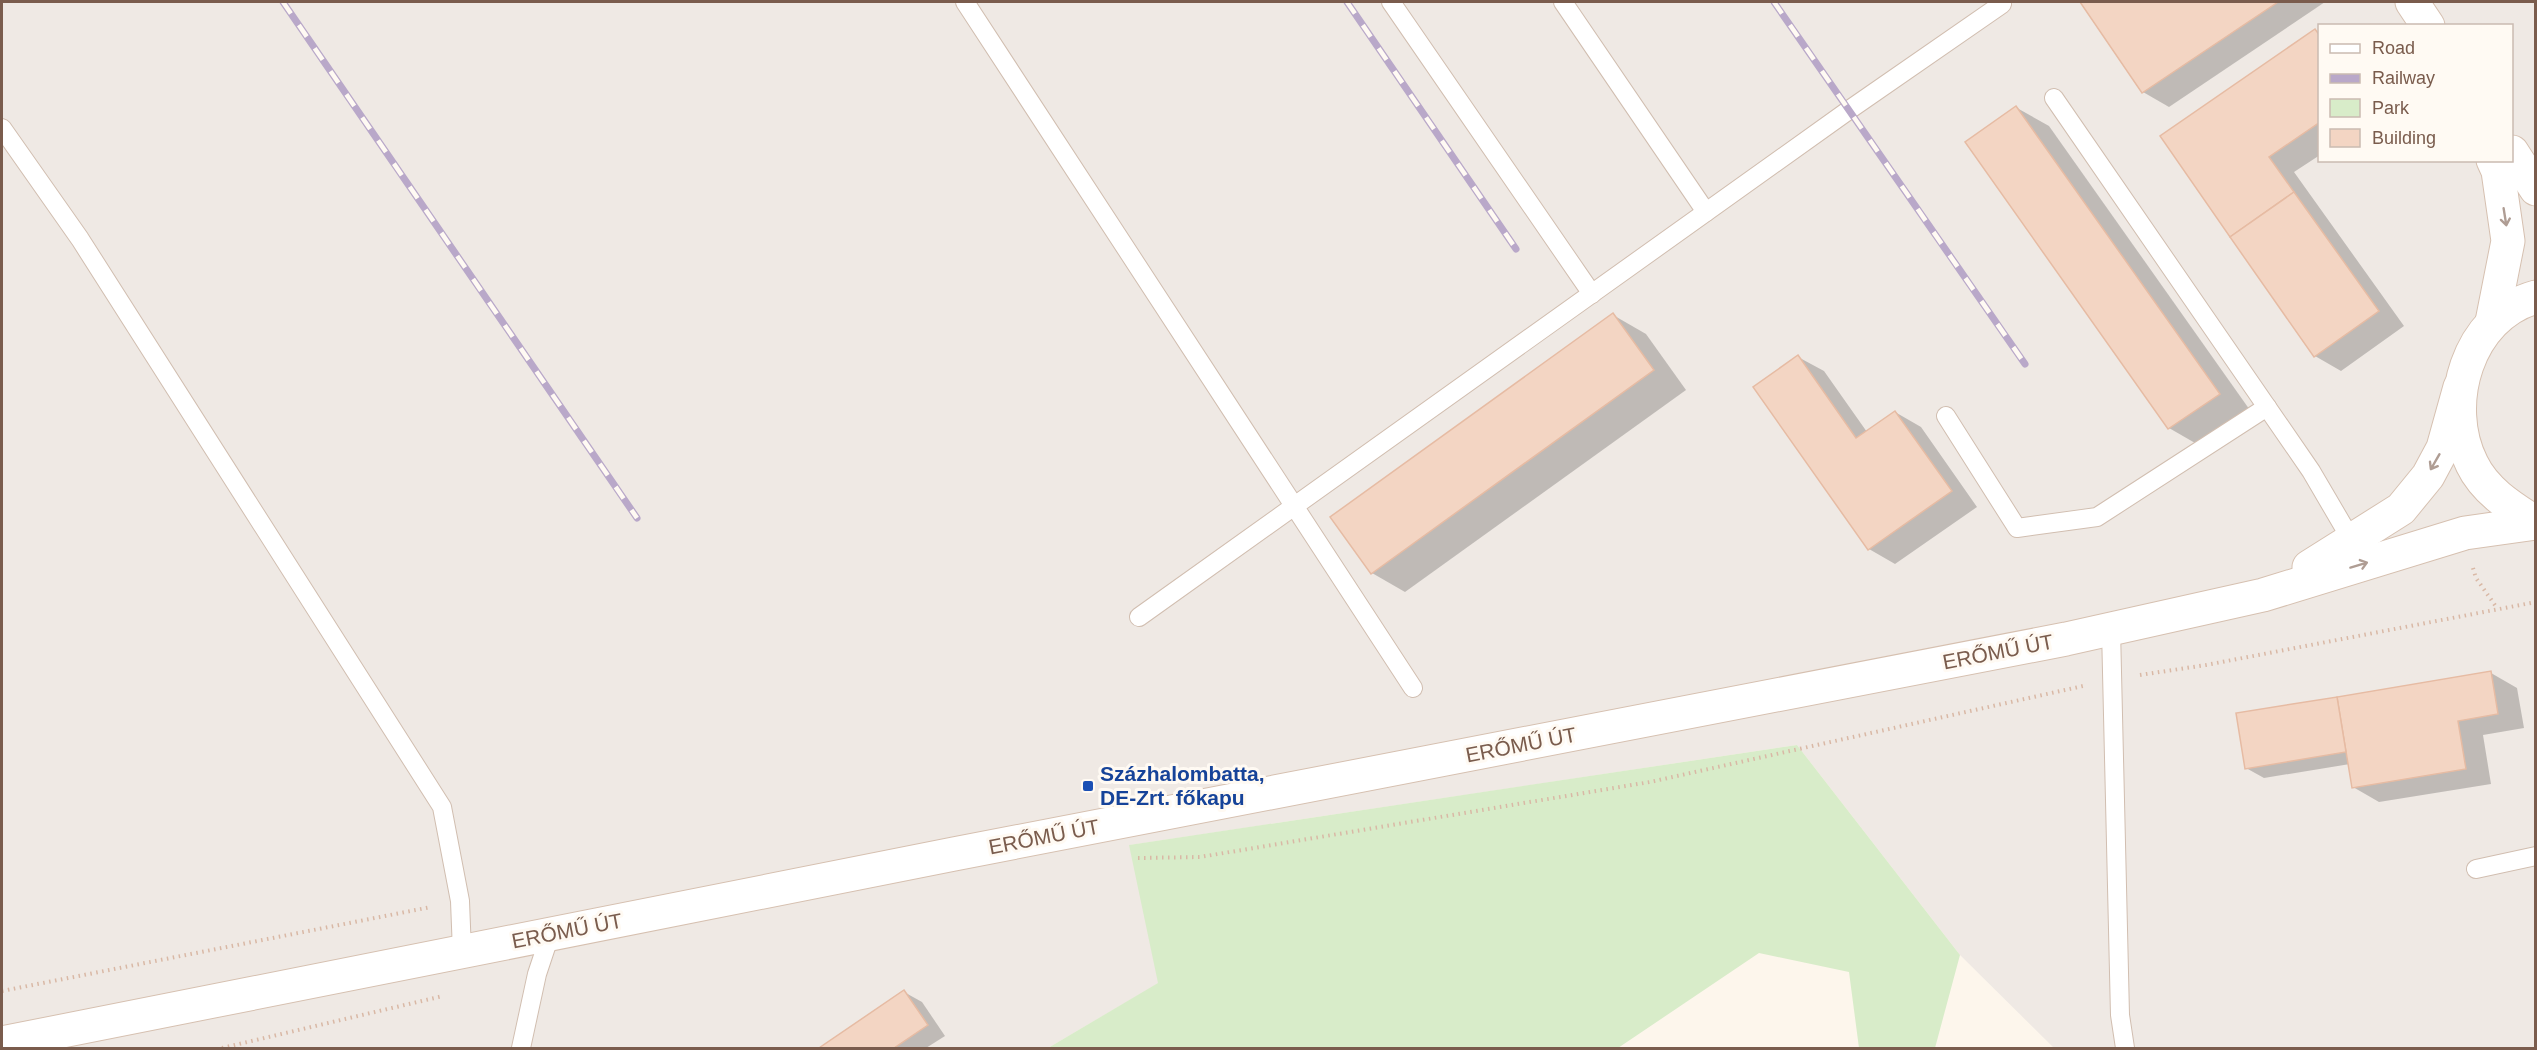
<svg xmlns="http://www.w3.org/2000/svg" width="2537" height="1050" viewBox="0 0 2537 1050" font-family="Helvetica,sans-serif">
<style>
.industrial{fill:#efe9e4;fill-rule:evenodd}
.green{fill:#d8ecc9}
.shadow{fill:#0003}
.building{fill:#f3d5c3;stroke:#e6bba3;stroke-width:1.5}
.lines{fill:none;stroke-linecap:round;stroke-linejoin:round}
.lane-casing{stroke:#d1beb0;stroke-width:20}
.secondary-casing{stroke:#d6c0b0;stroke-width:35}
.path{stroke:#d9b8a5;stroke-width:4;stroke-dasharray:1.5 4.5;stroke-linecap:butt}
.lane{stroke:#fff;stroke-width:18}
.secondary{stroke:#fff;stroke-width:33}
.rail-casing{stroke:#b9a8c9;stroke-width:7}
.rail{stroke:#fffaf3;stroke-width:4.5;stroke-dasharray:14;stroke-linecap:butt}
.oneway{stroke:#af9d94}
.transit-dot{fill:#1a4fb4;stroke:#fffaf3;stroke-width:2}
.labels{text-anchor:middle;stroke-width:6;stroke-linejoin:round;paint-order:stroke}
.street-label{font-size:21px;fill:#7a5c4d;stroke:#fffaf3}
.transit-label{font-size:21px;font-weight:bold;fill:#164399;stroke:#fffaf3;text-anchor:start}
</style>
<rect width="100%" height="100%" fill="#fdf6ec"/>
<path class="industrial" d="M2,2h2533v1046h-481l-94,-93 -163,-210 -667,100 29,138 -111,65h-1046zM2320,26h192v134h-192z"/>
<path class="green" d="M1797,745l163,210 -25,93h-76l-10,-76 -90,-19 -141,95h-570l110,-65 -29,-138z"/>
<g class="shadow">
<path d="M2082,2h243l-156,105 -26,-15z"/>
<path d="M2315,31l5,2v122l-26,17 110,154 -63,45 -26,-15 -153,-219z"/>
<path d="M2017,108l32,18 203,287 -50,34 -33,-19 -202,-285z"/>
<path d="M1613,315l33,19 40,56 -281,202 -33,-19 -40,-55z"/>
<path d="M1798,357l26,14 43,61 28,-20 26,15 56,80 -82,57 -26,-15 -114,-162z"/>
<path d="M2491,673l26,15 7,40 -41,7 8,49 -112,18 -26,-15 -3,-23 -86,14 -18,-10 -9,-54z"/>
<path d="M904,992l18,10 23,34 -19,12h-104z"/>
</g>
<g class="building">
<path d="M2080,2h198l-136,91z"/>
<path d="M2315,29l5,7v86l-51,35 25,35 -64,45 -70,-101z"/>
<path d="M2016,106l204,288 -52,35 -203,-287z"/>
<path d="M2294,192l85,119 -65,46 -84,-120z"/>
<path d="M1613,313l41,57 -283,204 -41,-57z"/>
<path d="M1798,355l58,83 39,-27 57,80 -84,59 -115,-163z"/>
<path d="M2491,671l7,43 -40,7 8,48 -114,19 -15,-91z"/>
<path d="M2337,697l9,55 -101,17 -9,-56z"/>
<path d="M904,990l24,35 -34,23h-75z"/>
</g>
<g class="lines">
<g class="lane-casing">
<g id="lane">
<path d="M965,2l448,686"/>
<path d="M1391,2l201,292"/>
<path d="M1563,2l143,210"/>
<path d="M2054,98l257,373 41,70"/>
<path d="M2,128l78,111 362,568 18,94 2,51"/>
<path d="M1946,416l71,112 80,-11 170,-110"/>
<path d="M1139,617l710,-507 153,-106 -2,-2"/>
<path d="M2111,629l9,386 5,33"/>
<path d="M2476,869l60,-13"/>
<path d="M521,1048l16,-74 13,-39"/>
</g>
</g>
<g class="secondary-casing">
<g id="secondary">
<path d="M2412,2l16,24"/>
<path d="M2512,152l24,37"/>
<path d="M2536,297c-69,19 -94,108 -64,167 13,27 39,43 64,59"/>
<path d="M2492,322l16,-81 -10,-70 -5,-11"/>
<path d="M2309,567l92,-58 27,-33 15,-28 17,-61"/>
<path d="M2,1043l952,-189 1112,-215 197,-44 202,-62 71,-10"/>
</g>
</g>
<g class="path">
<path d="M2473,568l3,10 21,30"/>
<path d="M2140,675l66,-10 330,-63"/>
<path d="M1138,858l62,-1 450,-75 433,-96"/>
<path d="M2,991l429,-84"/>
<path d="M222,1048l221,-52"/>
</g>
<use href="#lane" class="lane"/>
<use href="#secondary" class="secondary"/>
<g class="rail-casing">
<g id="rail">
<path d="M283,2l354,516"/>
<path d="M1347,2l169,247"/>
<path d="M1774,2l251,362"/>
</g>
</g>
<use href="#rail" class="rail"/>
</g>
<defs><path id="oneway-shaft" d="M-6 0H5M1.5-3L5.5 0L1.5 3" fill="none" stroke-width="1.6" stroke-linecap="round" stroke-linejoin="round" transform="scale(1.5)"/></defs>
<g class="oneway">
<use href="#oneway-shaft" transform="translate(2505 217) rotate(81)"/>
<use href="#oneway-shaft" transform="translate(2435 462) rotate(120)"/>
<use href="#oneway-shaft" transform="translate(2359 565) rotate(-17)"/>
</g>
<rect class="transit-dot" x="1082" y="780" width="12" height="12" rx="3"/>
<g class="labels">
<g class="street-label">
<text transform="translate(1998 652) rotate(-11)" y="7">ERŐMŰ ÚT</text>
<text transform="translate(1521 745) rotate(-11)" y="7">ERŐMŰ ÚT</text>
<text transform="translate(1044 837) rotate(-11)" y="7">ERŐMŰ ÚT</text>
<text transform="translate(567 931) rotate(-11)" y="7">ERŐMŰ ÚT</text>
</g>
<g class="transit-label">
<text x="1100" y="781">Százhalombatta,<tspan x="1100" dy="24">DE-Zrt. főkapu</tspan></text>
</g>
</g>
<rect width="2537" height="1050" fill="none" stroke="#7a5c4d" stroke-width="6"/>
<rect x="2318" y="24" width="195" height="138" fill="#fffaf3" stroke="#cabbb1" stroke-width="1.5"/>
<rect x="2330" y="44" width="30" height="9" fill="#ffffff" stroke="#cabbb1" stroke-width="1.5"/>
<text x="2372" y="54" font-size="18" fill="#7a5c4d">Road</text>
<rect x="2330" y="74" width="30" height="9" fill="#b9a8c9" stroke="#cabbb1" stroke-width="1.5"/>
<text x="2372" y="84" font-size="18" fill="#7a5c4d">Railway</text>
<rect x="2330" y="99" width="30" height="18" fill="#d8ecc9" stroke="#cabbb1" stroke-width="1.5"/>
<text x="2372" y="114" font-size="18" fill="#7a5c4d">Park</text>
<rect x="2330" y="129" width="30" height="18" fill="#f3d5c3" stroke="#cabbb1" stroke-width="1.5"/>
<text x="2372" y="144" font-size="18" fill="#7a5c4d">Building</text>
</svg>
